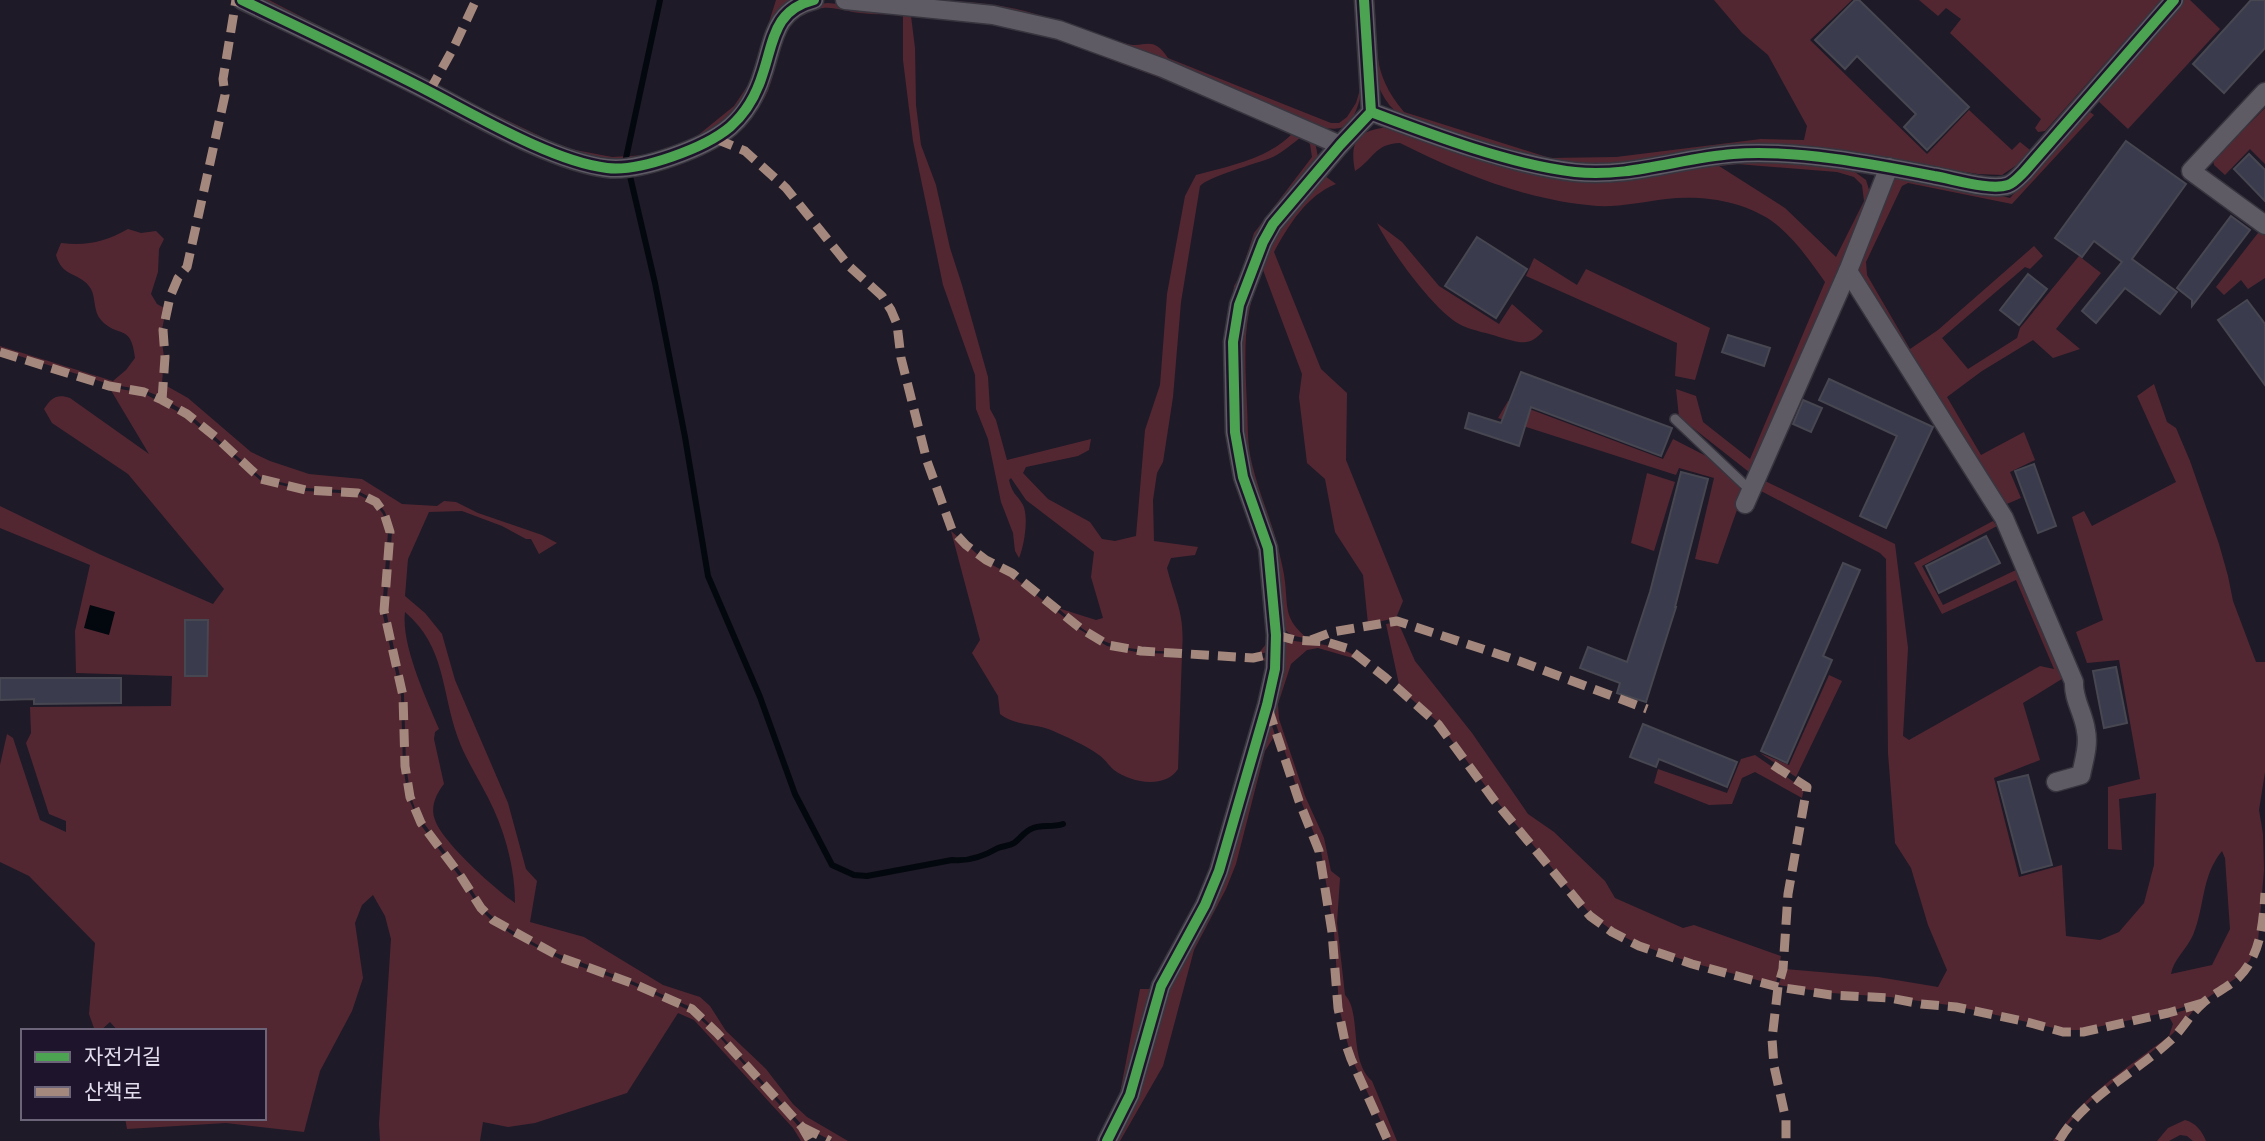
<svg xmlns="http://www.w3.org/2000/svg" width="2265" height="1141" viewBox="0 0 2265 1141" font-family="'Fira Sans Condensed','Noto Sans KR',sans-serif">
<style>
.green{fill:#522732;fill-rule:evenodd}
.water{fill:#03080e}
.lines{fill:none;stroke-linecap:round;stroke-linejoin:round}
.stream{stroke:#03080e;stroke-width:6}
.building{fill:#3a3b4c;stroke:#474752;stroke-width:2}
.service-casing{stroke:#38353f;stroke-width:12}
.minor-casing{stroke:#38353f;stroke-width:21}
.service{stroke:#5f5b65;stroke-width:9}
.minor{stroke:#5f5b65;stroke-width:18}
.quiet{stroke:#a5887d;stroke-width:9;stroke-dasharray:18 9;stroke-linecap:butt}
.cycleway-casing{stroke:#1e152c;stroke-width:15}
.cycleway{stroke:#4ca352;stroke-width:10}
</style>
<rect width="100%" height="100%" fill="#1f1a27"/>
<g class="green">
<path d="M256,0h13l163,84z"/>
<path d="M776,0h17l-38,80 -20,34 -38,28 -70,20 -62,-9 -130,-67 130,62 47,9 35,-2 23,-6 27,-13 37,-30 16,-24z"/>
<path d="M892,0c44,0 89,0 133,11 34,9 67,24 102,33 18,5 25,-10 41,14l163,65h8l8,-6 9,-14 8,-27c-3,16 -5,42 -21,51 -6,3 -16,1 -22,1l-239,-95z"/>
<path d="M1367,0h7c5,49 -4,71 30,112l146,46 66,-1 145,-18 43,1 3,-14 -39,-71 -26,-22 -28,-33h138l-42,40 117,114 42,-44 43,40 8,-8 10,8 -9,12 -19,13 -24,-1 -126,-19 -234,12 -77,-5 -140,-46c-35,-26 -30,-76 -34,-116z"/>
<path d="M1919,0h242l-116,131 -7,1 -3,-4 6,-9 -91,-86 11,-14 -15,-11 -8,8z"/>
<path d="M2183,0h7l30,29 -92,100 -33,-31z"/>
<path d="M828,3l173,18 49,10 83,30 176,73 6,8 3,15 -47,60 -16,26 -22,70 -5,47 6,97 6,29 26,75 5,90 -14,4 10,-12 -4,-86 -31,-86 -7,-47v-81l9,-57 6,-10 14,-43 58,-76 -2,-13 -9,-7c-9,7 -18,15 -28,20 -15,6 -66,20 -73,29l-19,116 -8,95 -10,65 -6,11 -4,27 1,41 44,6 -3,8 -24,3 -4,10c9,35 18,45 15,84 -24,-1 -50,-1 -73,-9 -19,-6 -36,-22 -51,-35l38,12 7,-2 -12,-41 3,-25 -68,-52 -15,-22 -2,2c4,16 9,15 14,25 6,13 1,41 -4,53l-4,-7 -2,-18 -12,-31 -13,-63 -12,-30 -1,-34 -32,-90 -30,-144 -10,-81v-45c-14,-1 -29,0 -43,-2 -13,-1 -24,-6 -37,-5 -44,4 -42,51 -55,83 -9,20 -25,36 -41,50l-5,-3c15,-10 30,-28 38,-44 19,-42 11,-86 68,-91zM911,16l85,8 38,7 145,54 114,48c-25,26 -64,33 -97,42l-11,21 -18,98 -7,91 -15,45 -9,106 -21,5 -13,-2 -12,-17 -42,-23 -25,-26 3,-6 52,-11 11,-6 2,-11 -84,21 -11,-40 -6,-11 -2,-32 -26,-92 -12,-37 -14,-63 -15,-40 -5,-40 -1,-57z"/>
<path d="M2265,108v56l-15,-15 -25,26 -11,-10 -1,-5z"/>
<path d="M2090,112l4,3 -82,89 -104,-21 -6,3 -36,76 1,13 43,74 28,-19 96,-84 9,10 -13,13 -5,-2 -83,71 26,31 49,-31 3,-10 59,-72 22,17 -45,56 24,20 -27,9 -20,-18 -51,31 -35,26 34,58 43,-23 11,28 -25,12 11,26 -19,8 -145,-236 34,-89 6,-4 12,-3 101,24z"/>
<path d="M1389,127l180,49 158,-17 57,2 54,7 17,4 11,8 4,13 -2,9 -113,264 -6,6 -70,-55 -3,-28 20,7 7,26 47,37 75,-177c-14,-20 -29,-41 -48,-57 -30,-24 -74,-30 -111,-26 -23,3 -46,8 -69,7 -69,-5 -137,-33 -197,-63 -26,1 -26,16 -45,28 -6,-30 3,-41 34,-44zM1737,164l100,8 17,5 8,8 2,16 -28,56 -51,-49 -66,-42z"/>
<path d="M1318,176h7l11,8c-29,11 -48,42 -62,68l47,117 26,24 -1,67 57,141 -7,17 -28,6 -5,-49 -28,-43 -10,-53 -18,-16 -8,-66 3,-23 -39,-104c-22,43 -18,89 -16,136 1,19 0,39 5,58 7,30 20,57 27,87 2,10 5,21 6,31 3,27 -1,37 22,56 -9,-1 -18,-2 -23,-10 -9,-13 -5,-46 -9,-63 -6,-30 -20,-57 -27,-86 -11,-48 -16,-121 -5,-170 11,-50 43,-94 75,-133z"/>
<path d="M1377,223l25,19 37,44 60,38 13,-20 31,27c-14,17 -25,11 -44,6 -11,-4 -25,-6 -36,-11 -27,-12 -73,-76 -86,-103z"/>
<path d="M128,229l13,4 15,-2 8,8 -5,10 -1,23 -7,22 6,10 9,5 -5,26 3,22 -3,40 -17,-7 -35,-6 -109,-34v-4l113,35 13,-11 9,-12c-4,-36 -17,-19 -34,-38 -8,-9 -5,-22 -10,-31 -10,-17 -29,-11 -35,-34l5,-12c26,3 44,-1 67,-14z"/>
<path d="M2265,232v46l-17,11 -7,-9 -17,15 -8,-8 42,-54z"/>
<path d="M1534,258l43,27 9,-16 124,59 -15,52 -20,-4 2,-33 -151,-67z"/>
<path d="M2154,384l13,38 9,6 14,33 29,83 9,32 5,25 23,61h9v110l-6,38 4,24 1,36 -6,72 -8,18 -14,18 -33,23 -35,11 -85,18h-20l-107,-24 -66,-9 -59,-4 -53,-8 7,-16 93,8 60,10 9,-17 -19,-45 -17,-57 -16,-25 -7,-90 -2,-194 -6,-6 -119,-62 4,-10 130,63 13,104 -5,88 6,4 131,-74 14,3 -38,-89 -74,34 -28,-51 79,-42 4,5 -75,40 21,39 77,-37 45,109 -42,26 17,57 -46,18 25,99 43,-12 4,71 34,4 19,-8 25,-29 10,-38 2,-72 -37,6 3,51 -14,-1v-62l32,-8 -21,-119 -32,3 -11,-31 27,-12 -31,-103 12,-6 8,15 84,-44 -39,-86zM2222,851l3,7 5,71 -18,36 -41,9c2,-14 16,-25 22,-39 12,-28 8,-59 29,-84z"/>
<path d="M165,385l23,13 63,54 19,9 39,13 53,5 40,25 35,2 7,-5 12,1 22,11 64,22 15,8 -18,11 -8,-15h-5l-24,-13 -40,-15 -33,1 -21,47 -3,37 20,17 17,21 13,46 53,123 18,66 11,12 -7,41 54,15 79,48 37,12 10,9 16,25 40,38 27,35 14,13 41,24h-16l-29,-15 -85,-94 -25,-24 -59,-26 -89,-33 -43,-24 -19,-17 -21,-34 -39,-52 -7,-11 -5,-14 -5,-31 -2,-71 -18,-84 6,-79 -7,-20 -8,-11 -19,-10 -52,-3 -44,-10 -74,-65 -24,-14zM405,612c41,35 36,79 53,126 9,25 25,47 36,72 13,29 21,62 21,93 -19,-13 -73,-61 -80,-83 -5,-13 1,-26 9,-36l-10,-45 1,-7 4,-3c-13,-31 -38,-84 -34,-117z"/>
<path d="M109,387l34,6 43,23 74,64 46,11 51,3 18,9 8,11 5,18 -6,79 19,85 2,70 5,31 12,27 39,52 21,33 12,12 24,16 46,23 71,25 58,26 25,22 84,95 8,13h-7l-8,-13 -99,-108 -16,-7 -51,80 -92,30 -27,4 -25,-5 -3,19h-100l-1,-17 12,-185 -6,-23 -12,-21 -11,10 -7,18 8,55 -11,33 -32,60 -16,61 -78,-9 -99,6 -2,-11h139v-87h-146l-8,-9 -10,9h-5l-6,-17 6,-71 -66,-67 -29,-14v-97l7,-31 6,4 27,82 26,12v-11l-17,-7 -23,-71 5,-10 -1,-26 141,-1 1,-30 -96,-3 -1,-42 15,-66 -90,-37v-22l99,48 114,50 11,-15 -96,-115 -76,-51 -8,-14c8,-12 13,-15 26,-11l79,56z"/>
<path d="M1508,401l155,58 10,-20 37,19 34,32 -26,74 -23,-5 19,-81 -35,-10 -3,7 -178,-57z"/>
<path d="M1647,473l28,9 -21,69 -23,-8z"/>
<path d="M951,531l34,30 26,14 68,54 28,17 34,7 41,1 -4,115c-13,20 -47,14 -64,1 -5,-4 -9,-11 -15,-15 -14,-10 -32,-18 -48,-25 -17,-7 -36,-4 -51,-16l-2,-18 -26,-43 8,-13z"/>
<path d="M1398,622l17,39 57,72 56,81 26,18 51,49 10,17 68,30 11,-3 87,31 -5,29 -83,-22 -53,-18 -27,-14 -22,-16 -96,-116 -56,-76 -39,-34 -14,-65z"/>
<path d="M1281,639c32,6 55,2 82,22l-45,-13 -11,2 -16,14 -13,40 1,15 26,77 19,42 7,33 9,7 -3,45 8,72c17,18 3,65 27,86l25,60h-7l-38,-82 -5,-18 -8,-34 -5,-75 -13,-81 -20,-50 -31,-95z"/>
<path d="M1270,657v11l-42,157 -97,251 -30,65h-5l24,-48 20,-104h10l15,-32 29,-50 18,-43 53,-184 1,-17 -4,-5z"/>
<path d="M1829,675l13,6 -46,96 -36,-24 29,12z"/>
<path d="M1268,713l7,22 -10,16 -29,113 -10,25 -32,61 -31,116 -43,75h-8l39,-102z"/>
<path d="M1755,755l49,34 -2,9 -47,-26 -13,6 -10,26 -23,1 -55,-22 4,-14 69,24 14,-34z"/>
<path d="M2196,1007c-37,52 -110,82 -139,134h-4c27,-44 76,-74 116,-105l4,-12 -5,-9z"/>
<path d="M2185,1120c11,3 17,11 21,21h-13l-6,-5 -7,-1 -11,6h-12l11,-13z"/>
</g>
<path class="water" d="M90,605l25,7 -6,23 -25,-7z"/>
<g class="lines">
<g class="stream">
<path d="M626,158l34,-158"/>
<path d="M630,176l25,107 30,154 23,139 52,121 35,97 37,71 22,10 13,1 85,-16c17,2 32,-4 46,-12 5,-2 11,-2 16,-5 6,-4 10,-11 17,-14 9,-5 21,-1 32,-5"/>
</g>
</g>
<g class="building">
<path d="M1855,0h4l110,107 -42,43 -23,-23 12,-13 -59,-58 -12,13 -30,-29z"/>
<path d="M2251,0h14v48l-41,45 -31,-29z"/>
<path d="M2126,141l60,43 -54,75 45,33 -17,22 -35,-26 -29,35 -14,-12 40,-49 -28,-21 -12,16 -27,-19z"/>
<path d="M2249,154l16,16v31l-31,-32z"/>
<path d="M2231,216l19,14 -58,76v-6l-15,-12z"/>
<path d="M1477,237l50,32 -31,49 -51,-32z"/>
<path d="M2028,274l19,15 -28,36 -19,-15z"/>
<path d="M2247,300l18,24v61l-47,-65z"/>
<path d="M1728,335l42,13 -6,18 -42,-14z"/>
<path d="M1521,372l151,56 -11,28 -130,-49 -12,39 -54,-18 4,-15 32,10z"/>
<path d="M1829,379l104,48 -47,101 -26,-12 37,-80 -78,-36z"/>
<path d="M1803,400l19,8 -11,24 -18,-8z"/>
<path d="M2034,464l22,62 -18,7 -23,-62z"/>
<path d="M1681,472l27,7 -33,128h1l-30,95 -29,-9 3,-10 -40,-15 8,-21 39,15 23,-70z"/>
<path d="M1986,536l14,27 -61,30 -13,-27z"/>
<path d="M1843,563l17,7 -37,86 9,4 -45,103 -26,-12z"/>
<path d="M185,620h23l-1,56h-22z"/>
<path d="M2116,667l11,56 -23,5 -11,-57z"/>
<path d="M0,678h121v25l-87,1v-5l-34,1z"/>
<path d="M1643,724l94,38 -10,25 -68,-28 -3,8 -26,-10z"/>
<path d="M2028,775l24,90 -30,8 -24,-91z"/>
</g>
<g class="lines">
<g class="service-casing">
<path id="service" d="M1675,419l76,72"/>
</g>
<g class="minor-casing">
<g id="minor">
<path d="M242,0c64,31 128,61 190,93 48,25 123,69 175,75 33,4 98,-20 123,-41 16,-14 27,-34 33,-54 11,-33 11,-63 51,-73"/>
<path d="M845,0l148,15 66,15 104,38 177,77"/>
<path d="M2265,92l-74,79 74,54"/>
<path d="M1371,112c61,23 141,53 204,60 54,6 105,-14 158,-18 61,-5 140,10 201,22 19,3 56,15 74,9 6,-2 11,-8 16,-13l150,-172"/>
<path d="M1848,271l156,247 70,164c-1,17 10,32 12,49 3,14 -2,29 -5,44l-25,7"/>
<path d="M1745,504l103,-233 41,-104"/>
<path d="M1107,1141l23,-46 31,-109 44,-81 14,-34 48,-166 8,-36 1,-34 -8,-87 -25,-71 -8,-45 -2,-90 6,-37 24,-63 10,-18 67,-79 31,-33 -7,-112"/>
</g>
</g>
<use href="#service" class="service"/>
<use href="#minor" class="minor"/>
<g class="quiet">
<path d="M429,92l25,-45 22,-47"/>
<path d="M718,136l3,5 24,10 41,37 63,78 33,30 9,14 6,14 4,34 26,103 25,69 14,15 20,15 26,13 68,55 28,17 33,6 112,7 23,-5"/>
<path d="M0,352l109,34 35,6 18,8 25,14 31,25 43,40 45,11 52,3 18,9 8,11 6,19 -6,79 19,85 2,70 5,31 11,26 39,52 21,33 12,12 69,38 72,26 58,25 25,24 85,94 8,14"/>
<path d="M162,400l3,-43 -2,-27 7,-33 8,-19 9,-11 38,-172 -2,-16 13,-79"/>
<path d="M1276,635l19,5 32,2 22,7 37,29 52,46 56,76 96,116 22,16 27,14 53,18 86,23 53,8 59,3 31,6 35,3 71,15 36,10h20l85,-19 35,-10"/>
<path d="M1311,640l21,-8 65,-11 122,40 128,48"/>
<path d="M1268,708l31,93 20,50 13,81 6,76 7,34 6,17 37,82"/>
<path d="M1773,765l34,22 -19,107 -5,75 -5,18 -6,52 2,27 12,54v21"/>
<path d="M802,1127l28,14"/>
<path d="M2059,1141c24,-43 76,-68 112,-101 12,-11 19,-26 32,-37 10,-9 24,-15 35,-25 23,-23 25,-54 27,-85"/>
</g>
<g class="cycleway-casing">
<g id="cycleway">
<path d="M242,0c64,31 128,61 190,93 48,25 123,69 175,75 33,4 98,-20 123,-41 16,-14 27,-34 33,-54 11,-33 11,-63 51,-73"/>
<path d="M1371,112c61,23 141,53 204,60 54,6 105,-14 158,-18 61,-5 140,10 201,22 19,3 56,15 74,9 6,-2 11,-8 16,-13l150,-172"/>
<path d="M1107,1141l23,-46 31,-109 44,-81 14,-34 48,-166 8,-36 1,-34 -8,-87 -25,-71 -8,-45 -2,-90 6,-37 24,-63 10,-18 67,-79 31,-33 -7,-112"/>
</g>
</g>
<use href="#cycleway" class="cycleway"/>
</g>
<rect x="21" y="1029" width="245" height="91" fill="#1e152c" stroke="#6c6579" stroke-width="2"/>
<rect x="35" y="1052" width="35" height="10" fill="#4ca352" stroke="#6c6579" stroke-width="2"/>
<text x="84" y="1064" font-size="21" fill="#e2dded">자전거길</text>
<rect x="35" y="1087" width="35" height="10" fill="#a5887d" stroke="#6c6579" stroke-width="2"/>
<text x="84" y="1099" font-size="21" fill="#e2dded">산책로</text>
</svg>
